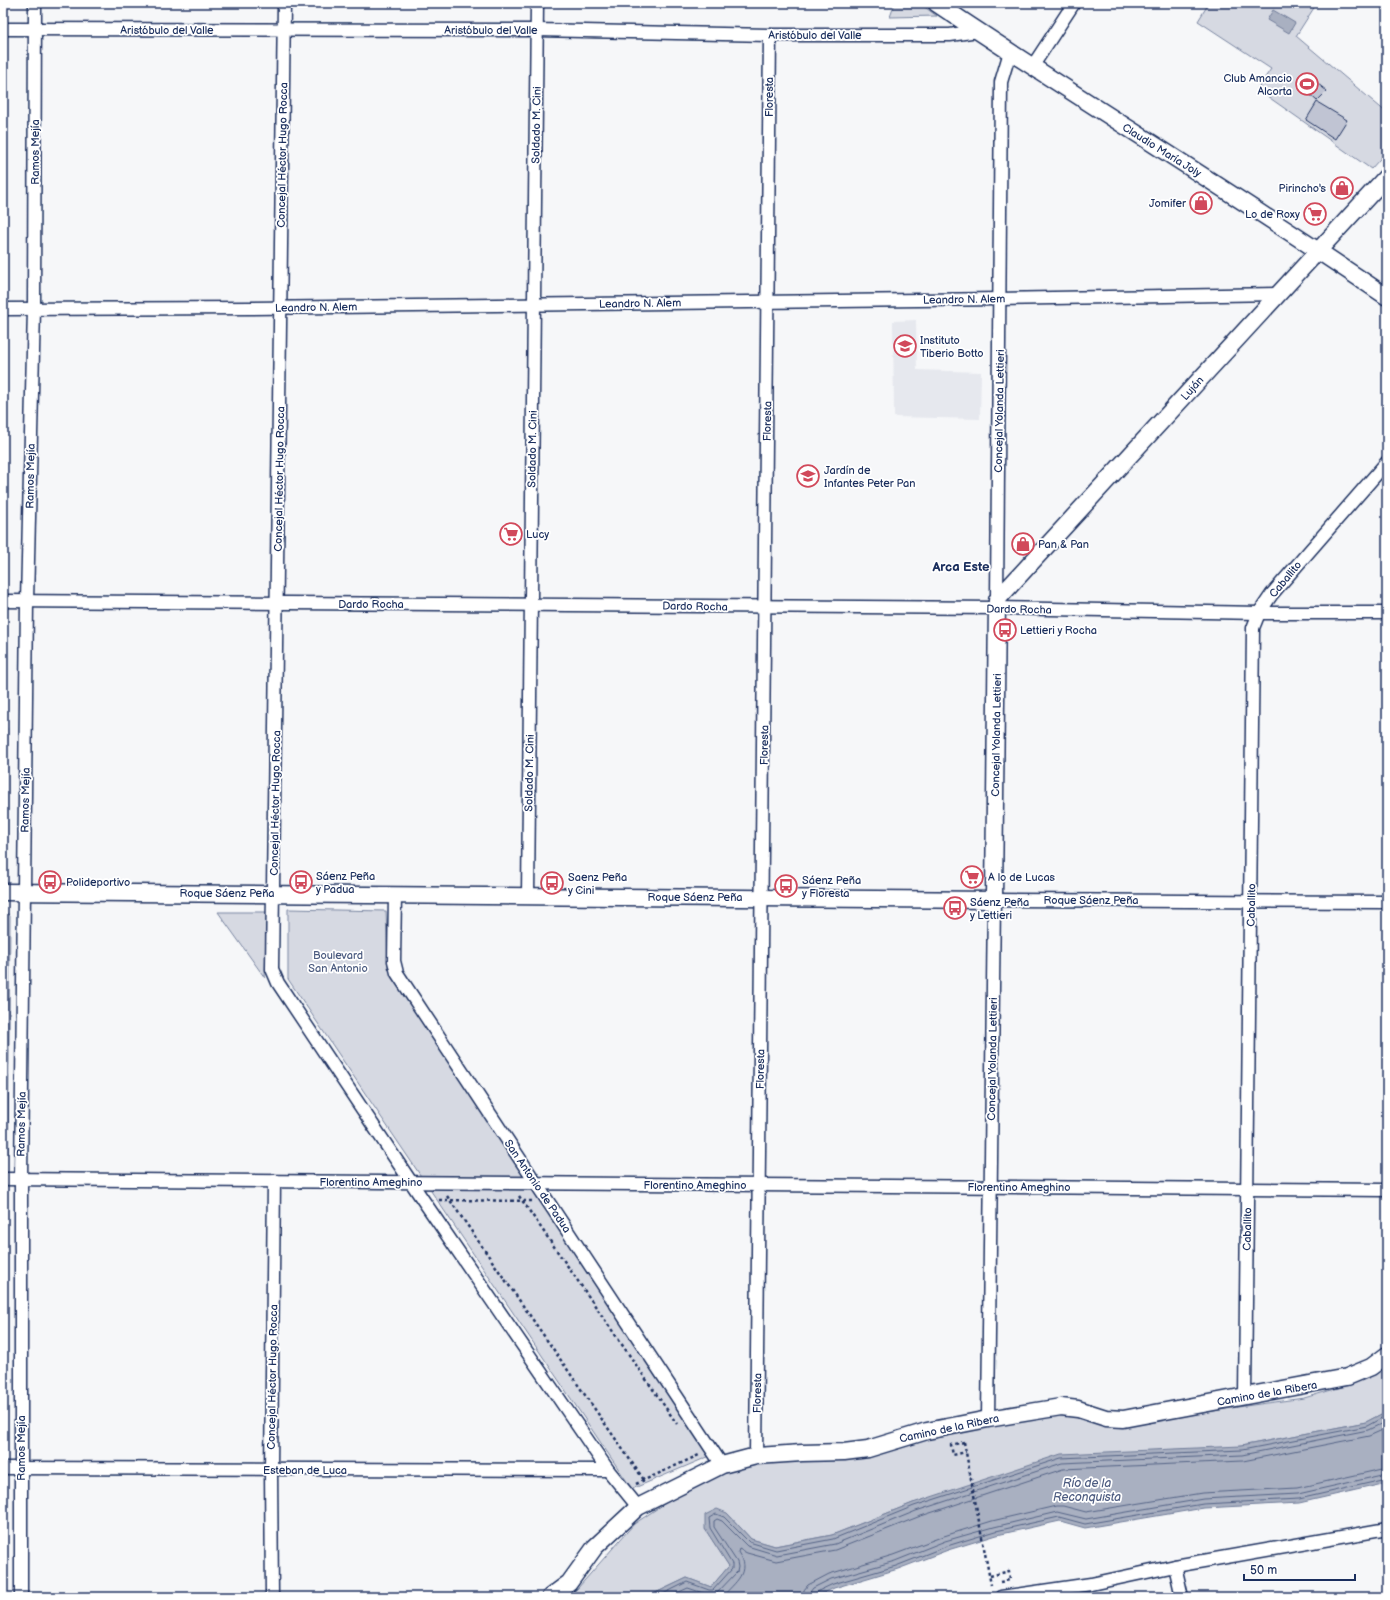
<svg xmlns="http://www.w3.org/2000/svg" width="1390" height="1600" viewBox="0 0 1390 1600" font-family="'Balsamiq Sans',sans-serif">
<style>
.built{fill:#e6e8ee}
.green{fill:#d6d9e2;stroke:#7884a0}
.water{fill:#a9b0c1;stroke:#707c99}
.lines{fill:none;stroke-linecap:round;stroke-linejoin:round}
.shore{stroke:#546386;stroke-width:1}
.building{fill:#c0c4d3;stroke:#1b2f5e}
.street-casing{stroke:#1b2f5e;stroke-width:15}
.secondary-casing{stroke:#1b2f5e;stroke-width:19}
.path{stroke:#1b2f5e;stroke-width:2.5;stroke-dasharray:3 3;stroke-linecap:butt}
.street{stroke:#fff;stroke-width:12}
.secondary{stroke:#fff;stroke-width:16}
.labels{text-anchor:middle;stroke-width:3.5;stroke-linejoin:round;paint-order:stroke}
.street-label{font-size:11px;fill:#1b2f5e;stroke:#fff}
.poi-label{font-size:11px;fill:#1b2f5e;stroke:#fff;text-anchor:start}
.park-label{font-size:11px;fill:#4a5a7f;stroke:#fff}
.water-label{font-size:12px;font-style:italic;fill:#4d5c81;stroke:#fff}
.quarter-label{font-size:13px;font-weight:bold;fill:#1b2f5e;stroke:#fff}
</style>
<rect width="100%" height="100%" fill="#f6f7f9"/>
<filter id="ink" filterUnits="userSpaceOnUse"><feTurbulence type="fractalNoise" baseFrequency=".025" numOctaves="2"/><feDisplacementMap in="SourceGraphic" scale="8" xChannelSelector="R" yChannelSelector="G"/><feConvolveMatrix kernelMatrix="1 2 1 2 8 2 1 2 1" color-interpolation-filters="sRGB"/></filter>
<g filter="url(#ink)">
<g class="built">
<path d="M916,320l1,50 64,2 -1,47 -86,-2 -1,-96z"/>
<path d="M3,728h6l-1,142h-5z"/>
</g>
<g class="green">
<path d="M895,3h24l18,13 -47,1z"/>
<path d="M1209,3h108l-21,33 91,77v38l-16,18 -114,-80 14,-20 -73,-48z"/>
<path d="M288,909l98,2 2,57 322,488 -78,33 -344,-510z"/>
<path d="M3,910l7,6 -2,237 -5,4z"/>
<path d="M218,912h49l-2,66z"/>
<path d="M1387,1365v46l-21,11 -125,24 -328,57 -81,32 -57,11 -24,-7 -24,-26 -22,16 24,37 -18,21 -24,-9 -40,19h-79l9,-8 57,-65 48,-32 54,-25 320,-54 19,3 13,5 40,4 110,-18 66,-9 38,-11 34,-13z"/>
</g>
<g class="water">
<path d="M1273,10l22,13 -6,10 -22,-13z"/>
<path d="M1387,1411v72l-88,20 -95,5 -119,20 -25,-7 -63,14 -49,15 -50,19 -64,19 -19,9h-168l40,-19 24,9 18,-21 -24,-37v-14l12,-6 10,4 24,26 24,7 57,-11 81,-32 148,-49 180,-8 125,-24z"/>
</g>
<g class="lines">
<g class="shore">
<path d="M657,1597l30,-15 22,8h4l19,-21v-5l-22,-36 -1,-10 7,-4 8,3 25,25 27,8 57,-11 81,-33 147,-48 181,-8 125,-24 20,-11"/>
<path d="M668,1597l20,-9 21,7h6l22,-23 1,-5 -1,-5 -23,-35v-6l3,-2 5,2 25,25 30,9 58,-11 81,-33 146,-48 180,-8 126,-25 19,-9"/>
<path d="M722,1597c14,-16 29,-24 16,-45l1,-3 8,4 29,8 59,-11 83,-33 145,-48 180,-8 126,-25 18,-8"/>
<path d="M803,1597l1,-7 4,-5 21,-11 64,-19 51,-19 48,-15 64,-15h7l23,6 116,-19 95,-5 90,-20"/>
<path d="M809,1597l1,-5 3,-4 18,-9 64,-18 50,-20 49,-14 63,-15 29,7 117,-20 95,-5 89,-20"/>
<path d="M814,1597l2,-5 17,-8 63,-18 51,-20 49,-15 63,-14 26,7 118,-20 96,-5 88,-20"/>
</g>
</g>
<g class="building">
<path d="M1313,80l14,11 -10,10 -12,-11z"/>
<path d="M1317,102l30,18 -12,19 -29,-19z"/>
</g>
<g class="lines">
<g class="street-casing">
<g id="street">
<path d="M284,3l-12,966 6,14 145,217 185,270 30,37"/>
<path d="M3,29l534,1 233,5h180l28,-4"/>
<path d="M1032,67l42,-64"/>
<path d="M3,309l250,-1 747,-9 278,-5"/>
<path d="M997,600l4,-518 9,-30"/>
<path d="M3,601l994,7 262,5h128"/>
<path d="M395,895l-1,66 3,12 325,492"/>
<path d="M528,896l9,-893"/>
<path d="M3,1179l1384,11"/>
<path d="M1245,1397l8,-769 6,-15 13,-19 115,-132"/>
<path d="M988,1419l6,-519 393,2"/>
<path d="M756,1456l14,-1421"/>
<path d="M3,1468l605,2"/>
<path d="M1175,1566l7,31"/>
<path d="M21,1597v-418l6,-578 7,-292 1,-306"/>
<path d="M272,1597l-1,-127 3,-289"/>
<path d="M1001,1597l90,-13 84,-18 212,-37"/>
</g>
</g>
<g class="secondary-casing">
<g id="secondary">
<path d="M936,3c149,100 303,193 451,294"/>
<path d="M3,892l991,8 3,-300 390,-424"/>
<path d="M550,1597l19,-14 26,-36 43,-40 84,-42 34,-9 46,-3 42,-1 24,-3 59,-18 61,-12 73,-12 17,2 28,9 17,1 224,-42 24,-10 16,-12"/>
</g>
</g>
<g class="path">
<path d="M447,1196l197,284"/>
<path d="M519,1196l158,228"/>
<path d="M439,1200l93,1"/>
<path d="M964,1442l27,143"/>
<path d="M964,1442l-13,3 2,10 13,-3"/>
<path d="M636,1484l65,-30"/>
<path d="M990,1576l19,-5 1,9 -10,2"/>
</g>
<use href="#street" class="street"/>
<use href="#secondary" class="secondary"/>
</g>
</g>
<defs>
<g id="stadium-ring" transform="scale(1.15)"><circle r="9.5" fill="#fff" stroke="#d1495b" stroke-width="1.5"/><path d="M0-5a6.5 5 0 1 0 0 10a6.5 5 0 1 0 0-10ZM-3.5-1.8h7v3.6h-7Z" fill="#d1495b"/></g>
<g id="shop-ring" transform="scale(1.15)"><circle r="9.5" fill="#fff" stroke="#d1495b" stroke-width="1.5"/><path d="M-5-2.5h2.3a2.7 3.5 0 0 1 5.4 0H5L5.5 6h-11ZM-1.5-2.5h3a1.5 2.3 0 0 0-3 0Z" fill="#d1495b"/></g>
<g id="supermarket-ring" transform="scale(1.15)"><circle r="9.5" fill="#fff" stroke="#d1495b" stroke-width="1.5"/><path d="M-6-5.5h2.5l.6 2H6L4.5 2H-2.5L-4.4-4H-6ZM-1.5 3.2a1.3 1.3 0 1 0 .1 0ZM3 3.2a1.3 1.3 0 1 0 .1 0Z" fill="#d1495b"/></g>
<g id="school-ring" transform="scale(1.15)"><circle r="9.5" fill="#fff" stroke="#d1495b" stroke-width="1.5"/><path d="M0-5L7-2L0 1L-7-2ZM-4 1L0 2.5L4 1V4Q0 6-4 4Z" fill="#d1495b"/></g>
<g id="bus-ring" transform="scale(1.15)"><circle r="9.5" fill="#fff" stroke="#d1495b" stroke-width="1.5"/><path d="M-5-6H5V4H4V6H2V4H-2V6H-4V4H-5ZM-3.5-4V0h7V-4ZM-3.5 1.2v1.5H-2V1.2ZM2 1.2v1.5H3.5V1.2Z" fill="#d1495b"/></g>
</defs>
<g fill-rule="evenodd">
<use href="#stadium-ring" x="1307" y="84"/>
<use href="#shop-ring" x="1342" y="188"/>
<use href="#shop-ring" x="1201" y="203"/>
<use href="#supermarket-ring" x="1315" y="214"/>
<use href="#school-ring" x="905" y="346"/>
<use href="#school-ring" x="808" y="476"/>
<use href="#supermarket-ring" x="511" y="534"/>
<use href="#shop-ring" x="1023" y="544"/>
<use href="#bus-ring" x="1005" y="630"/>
<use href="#supermarket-ring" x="972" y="877"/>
<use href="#bus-ring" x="50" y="882"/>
<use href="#bus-ring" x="301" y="882"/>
<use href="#bus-ring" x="552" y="883"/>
<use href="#bus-ring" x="786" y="886"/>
<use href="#bus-ring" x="955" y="908"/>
</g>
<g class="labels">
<g class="street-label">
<text x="167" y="34">Aristóbulo del Valle</text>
<text x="491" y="34">Aristóbulo del Valle</text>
<text x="815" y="39">Aristóbulo del Valle</text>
<text transform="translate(769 97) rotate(-90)" y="4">Floresta</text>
<text transform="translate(536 125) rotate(-89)" y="4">Soldado M. Cini</text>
<text transform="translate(1162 150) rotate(32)" y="4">Claudio María Joly</text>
<text transform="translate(35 152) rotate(-90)" y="4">Ramos Mejía</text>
<text transform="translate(282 155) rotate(-89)" y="4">Concejal Héctor Hugo Rocca</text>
<text transform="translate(964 299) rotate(-1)" y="4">Leandro N. Alem</text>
<text transform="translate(640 303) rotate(-1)" y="4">Leandro N. Alem</text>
<text transform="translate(316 307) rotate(-1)" y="4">Leandro N. Alem</text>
<text transform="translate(1192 388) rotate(-48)" y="4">Luján</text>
<text transform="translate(999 411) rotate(-89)" y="4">Concejal Yolanda Lettieri</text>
<text transform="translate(767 421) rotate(-89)" y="4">Floresta</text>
<text transform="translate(532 449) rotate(-89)" y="4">Soldado M. Cini</text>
<text transform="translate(30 476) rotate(-89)" y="4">Ramos Mejía</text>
<text transform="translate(279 479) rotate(-89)" y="4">Concejal Héctor Hugo Rocca</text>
<text transform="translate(1285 579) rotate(-50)" y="4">Caballito</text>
<text x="371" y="608">Dardo Rocha</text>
<text transform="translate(695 606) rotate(1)" y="4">Dardo Rocha</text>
<text transform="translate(1019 609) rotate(1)" y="4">Dardo Rocha</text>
<text transform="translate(996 735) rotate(-89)" y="4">Concejal Yolanda Lettieri</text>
<text transform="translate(764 745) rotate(-89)" y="4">Floresta</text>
<text transform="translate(529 773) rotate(-89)" y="4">Soldado M. Cini</text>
<text transform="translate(25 800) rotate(-89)" y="4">Ramos Mejía</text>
<text transform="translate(275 803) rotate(-89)" y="4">Concejal Héctor Hugo Rocca</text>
<text x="227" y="897">Roque Sáenz Peña</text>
<text x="695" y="901">Roque Sáenz Peña</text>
<text x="1091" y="904">Roque Sáenz Peña</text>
<text transform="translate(1251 905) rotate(-89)" y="4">Caballito</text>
<text transform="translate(992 1059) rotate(-89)" y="4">Concejal Yolanda Lettieri</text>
<text transform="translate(760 1069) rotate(-89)" y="4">Floresta</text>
<text transform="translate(21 1124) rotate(-89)" y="4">Ramos Mejía</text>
<text x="371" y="1186">Florentino Ameghino</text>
<text x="695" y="1189">Florentino Ameghino</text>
<text transform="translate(538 1186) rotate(56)" y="4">San Antonio de Padua</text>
<text x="1019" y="1191">Florentino Ameghino</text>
<text transform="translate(1247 1229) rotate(-89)" y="4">Caballito</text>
<text transform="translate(272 1377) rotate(-89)" y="4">Concejal Héctor Hugo Rocca</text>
<text transform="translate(757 1393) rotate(-89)" y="4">Floresta</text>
<text transform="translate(1267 1393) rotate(-10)" y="4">Camino de la Ribera</text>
<text transform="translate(949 1428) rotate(-12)" y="4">Camino de la Ribera</text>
<text transform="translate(21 1448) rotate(-90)" y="4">Ramos Mejía</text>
<text x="305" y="1474">Esteban de Luca</text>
</g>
<g class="poi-label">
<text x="1292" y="82" text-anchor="end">Club Amancio<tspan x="1292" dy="13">Alcorta</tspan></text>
<text x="1326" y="192" text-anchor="end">Pirincho's</text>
<text x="1186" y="207" text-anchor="end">Jomifer</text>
<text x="1300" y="218" text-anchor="end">Lo de Roxy</text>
<text x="920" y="344">Instituto<tspan x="920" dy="13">Tiberio Botto</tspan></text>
<text x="824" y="474">Jardín de<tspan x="824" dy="13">Infantes Peter Pan</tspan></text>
<text x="526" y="538">Lucy</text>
<text x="1038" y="548">Pan &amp; Pan</text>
<text x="1020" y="634">Lettieri y Rocha</text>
<text x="316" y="880">Sáenz Peña<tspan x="316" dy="13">y Padua</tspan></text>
<text x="568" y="881">Saenz Peña<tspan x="568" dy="13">y Cini</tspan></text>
<text x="988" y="881">A lo de Lucas</text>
<text x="802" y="884">Sáenz Peña<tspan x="802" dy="13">y Floresta</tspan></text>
<text x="66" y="886">Polideportivo</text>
<text x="970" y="906">Sáenz Peña<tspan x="970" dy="13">y Lettieri</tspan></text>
</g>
<g class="park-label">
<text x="338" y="959">Boulevard<tspan x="338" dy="13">San Antonio</tspan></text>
</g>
<g class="water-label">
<text x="1087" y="1487">Río de la<tspan x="1087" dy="14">Reconquista</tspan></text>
</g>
<g class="quarter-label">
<text x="961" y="571">Arca Este</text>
</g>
</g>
<rect width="1390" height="1600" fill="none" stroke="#fff" stroke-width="16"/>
<rect x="8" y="8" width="1374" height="1584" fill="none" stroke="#1b2f5e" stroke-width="1.5" filter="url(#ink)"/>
<path d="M1244 1574v6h111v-6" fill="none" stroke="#1b2f5e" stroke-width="2"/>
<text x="1250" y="1574" font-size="12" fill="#1b2f5e" stroke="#ffffff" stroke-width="3" paint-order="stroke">50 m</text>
</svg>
